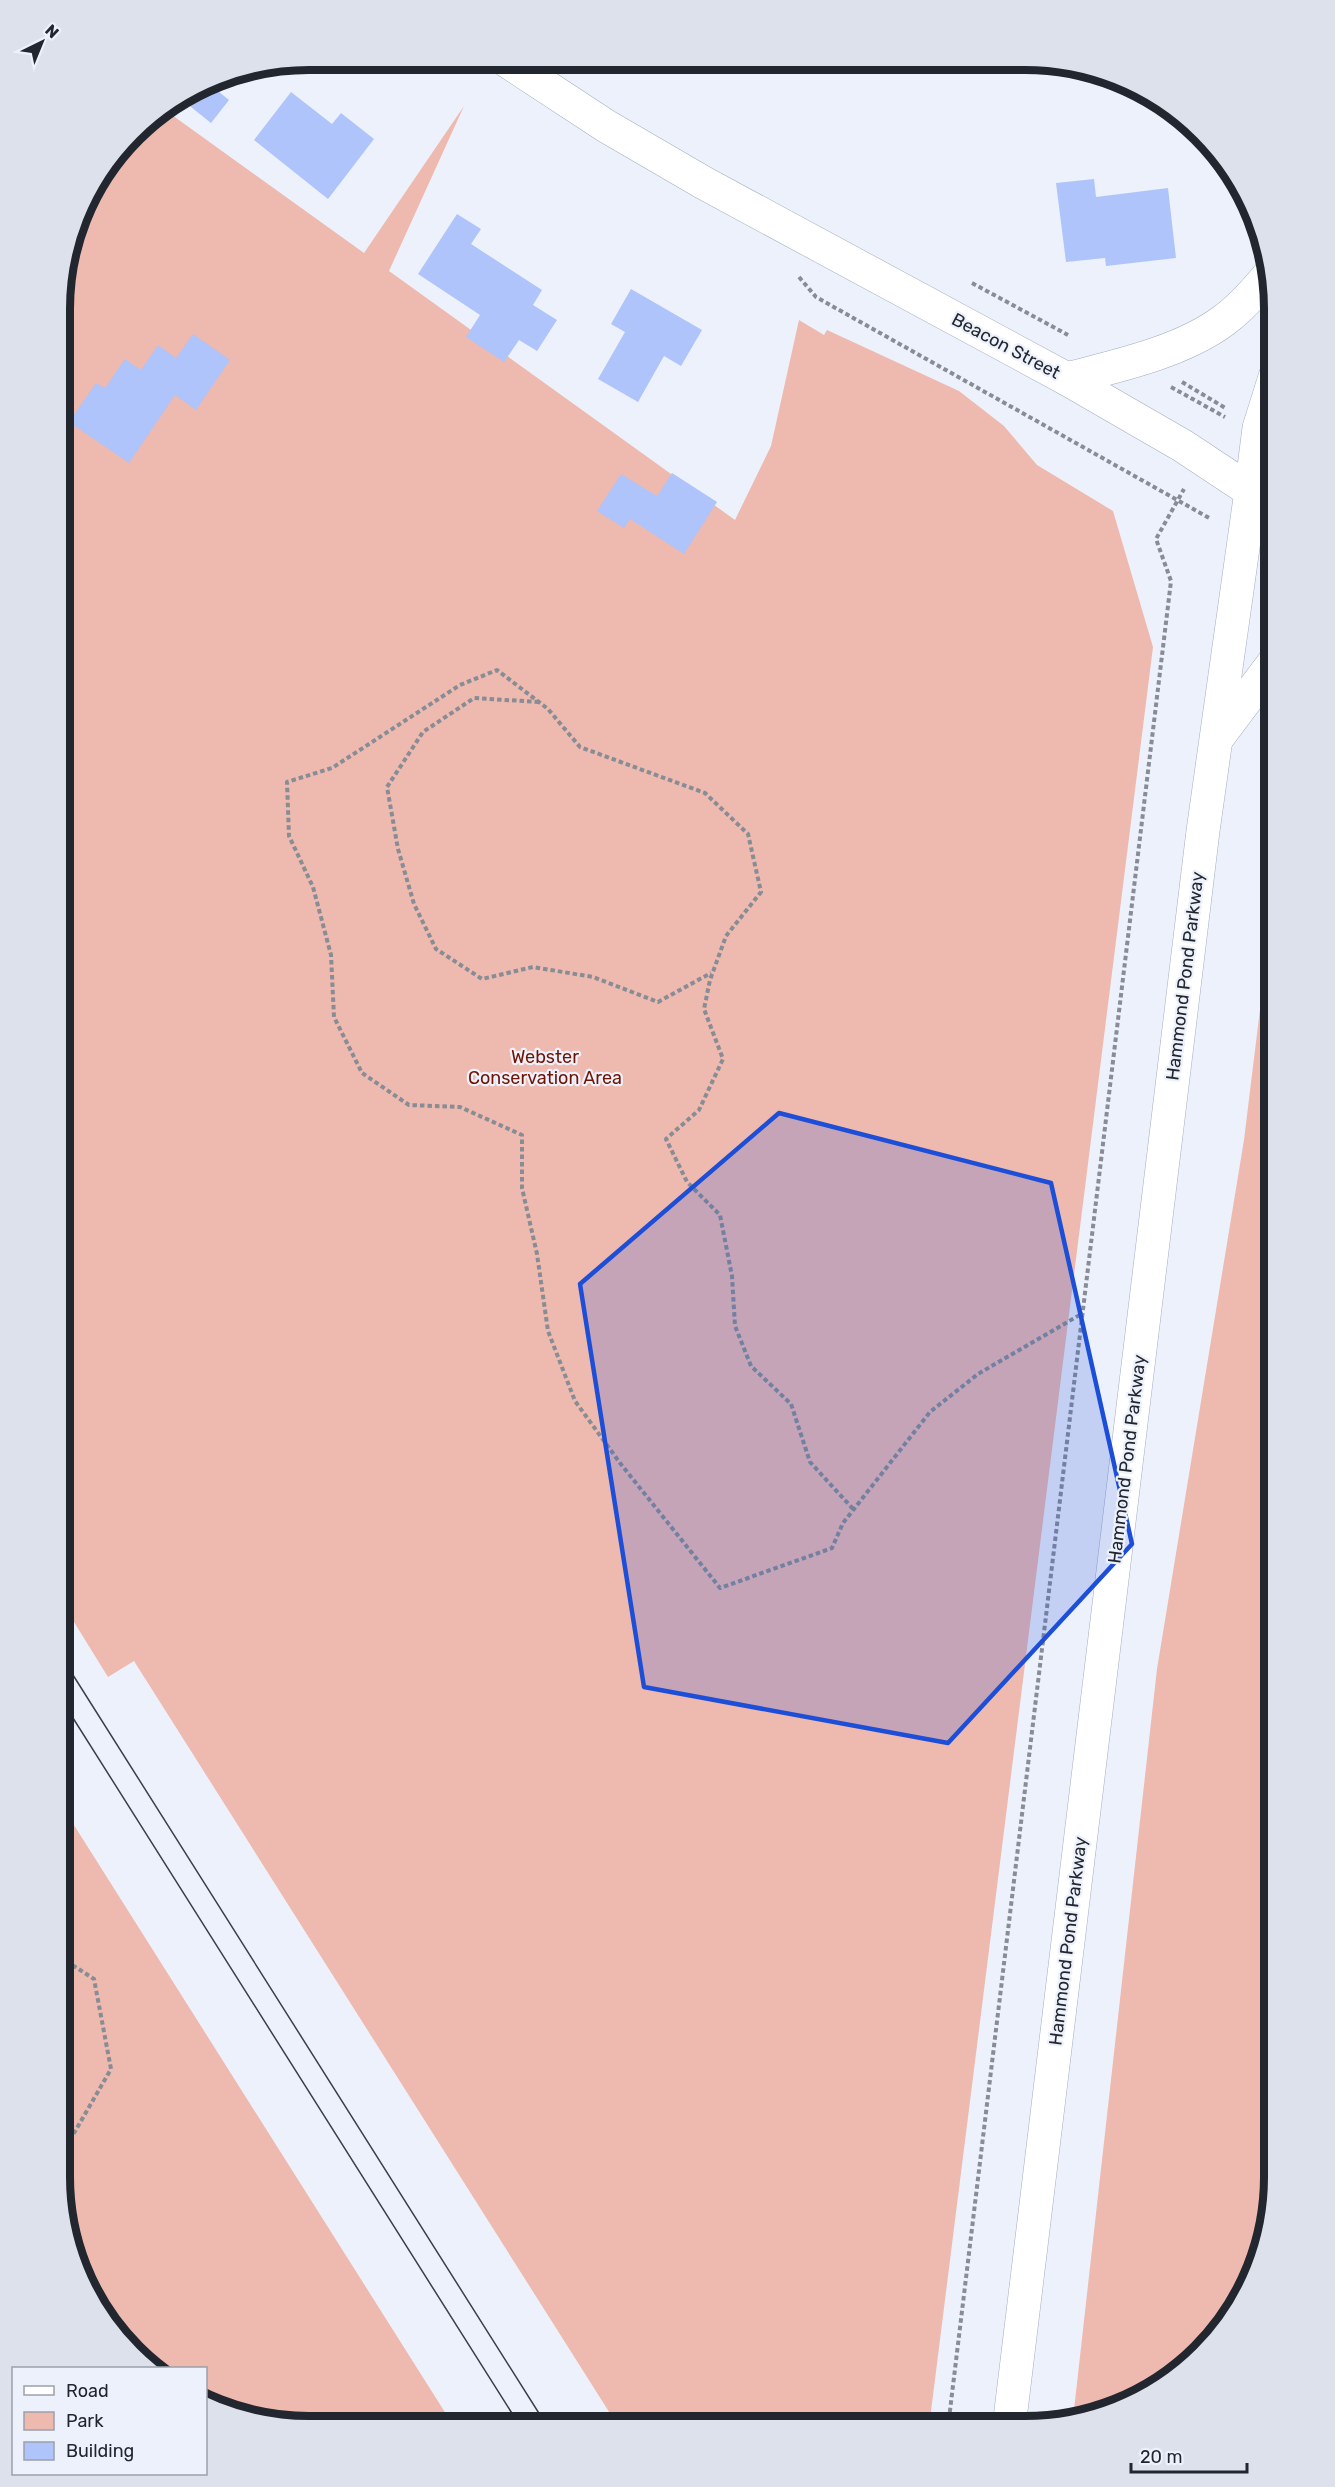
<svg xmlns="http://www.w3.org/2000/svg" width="1335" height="2487" viewBox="0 0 1335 2487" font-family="Rubik,sans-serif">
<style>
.green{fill:#eeb9ae}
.building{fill:#aec4fb}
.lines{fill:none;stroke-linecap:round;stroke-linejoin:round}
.minor-casing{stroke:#a3adc4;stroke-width:34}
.major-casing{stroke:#a3adc4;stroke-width:34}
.path{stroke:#888c95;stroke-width:4;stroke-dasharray:4.5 3;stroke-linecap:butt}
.minor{stroke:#fff;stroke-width:33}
.major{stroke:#fff;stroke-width:33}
.tram{stroke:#3b3f48;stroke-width:1.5}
.marked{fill:#1d4ed8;fill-opacity:0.2;stroke:#1d4ed8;stroke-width:4.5;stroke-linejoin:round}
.labels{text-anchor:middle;stroke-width:4.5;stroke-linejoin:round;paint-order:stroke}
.street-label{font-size:18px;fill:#22262f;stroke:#edf1fb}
.park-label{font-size:18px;fill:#711302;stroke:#edf1fb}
.rim{fill:none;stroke:#22262f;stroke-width:8}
</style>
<rect width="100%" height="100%" fill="#edf1fb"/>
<g class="green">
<path d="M464,106l-75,165 346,249 36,-74 28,-126 25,15 3,-5 132,61 45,35 33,39 76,46 40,136 -224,1780 -311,-1 -484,-765 -26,16 -47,-76 1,-1324 24,-78 59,-77 20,-12 199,143z"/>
<path d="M1275,953l-1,1241 -18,79 -33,57 -59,55 -58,29 -33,5 84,-750 87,-529 19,-155 6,4z"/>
<path d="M60,1803l393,622h-177l-62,-17 -8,-5v-35h-56l-48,-52 -29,-58 -13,-80z"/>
</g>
<g class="building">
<path d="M208,83l21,17 -18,23 -30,-24z"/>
<path d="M291,92l41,32 9,-11 33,26 -46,60 -74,-59z"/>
<path d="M1094,179l2,18 72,-9 8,70 -70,8 -1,-8 -39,4 -10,-79z"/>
<path d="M457,214l24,15 -10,15 71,46 -9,15 24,15 -20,31 -18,-11 -15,22 -38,-25 14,-22 -62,-41z"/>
<path d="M631,289l71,41 -21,36 -17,-10 -26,46 -40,-23 27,-47 -14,-8z"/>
<path d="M193,334l37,26 -34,50 -21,-15 -46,68 -60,-41 27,-39 9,5 20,-29 16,11 17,-25 18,13z"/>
<path d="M672,473l45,29 -33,52 -54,-35 -6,9 -27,-17 24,-37 36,22z"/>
</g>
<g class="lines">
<g class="minor-casing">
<path id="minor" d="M1251,491l8,-63 16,-51"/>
</g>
<g class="major-casing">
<g id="major">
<path d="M507,61l99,65 98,57 363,196 116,67 92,61"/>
<path d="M1067,379c50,-13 114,-27 156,-58 18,-13 32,-29 46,-46"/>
<path d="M1218,737l57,-76"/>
<path d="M1009,2427l194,-1596 48,-340"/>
</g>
</g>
<g class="path">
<path d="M799,277l17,20 395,222"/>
<path d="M972,283l96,52"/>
<path d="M1182,382l45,27"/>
<path d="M1171,387l54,30"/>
<path d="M539,702l-65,-4 -51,34 -36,55 11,62 16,55 22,45 46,30 51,-12 60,10 65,25 53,-29"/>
<path d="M853,1509l-43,-47 -19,-58 -40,-38 -16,-40 -3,-50 -12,-61 -33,-33 -21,-43 33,-29 24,-51 -19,-50 6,-29 16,-44 35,-44 -13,-58 -43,-41 -125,-46 -32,-38 -51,-39 -37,15 -128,83 -45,14 2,54 24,51 18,68 3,62 28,56 47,32 51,2 62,28v53l15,66 11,77 27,70 45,62 100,125 112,-40 11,-25 87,-111 48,-38 105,-61"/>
<path d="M60,1877l10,-18 -10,-7"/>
<path d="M60,1957l34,22 17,90 -41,71 -9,43"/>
<path d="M948,2427l223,-1846 -15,-42 28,-50"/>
</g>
<use href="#minor" class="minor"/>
<use href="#major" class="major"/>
<g class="tram">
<path d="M61,1656l486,770"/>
<path d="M61,1699l459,727"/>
</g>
</g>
<path class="marked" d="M779,1113l272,70 81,361 -184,199 -304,-56 -64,-403z"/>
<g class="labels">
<g class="street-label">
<text transform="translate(1006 346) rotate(28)" y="6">Beacon Street</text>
<text transform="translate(1185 976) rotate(-83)" y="6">Hammond Pond Parkway</text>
<text transform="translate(1127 1459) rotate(-83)" y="6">Hammond Pond Parkway</text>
<text transform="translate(1068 1941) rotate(-83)" y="6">Hammond Pond Parkway</text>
</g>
<g class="park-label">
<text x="545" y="1063">Webster<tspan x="545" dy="21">Conservation Area</tspan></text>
</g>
</g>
<path d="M0 0H1335V2487H0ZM309 70H1025A239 239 0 0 1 1264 309V2177A239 239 0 0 1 1025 2416H309A239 239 0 0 1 70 2177V309A239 239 0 0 1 309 70Z" fill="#dde1eb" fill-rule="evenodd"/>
<path class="rim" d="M309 70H1025A239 239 0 0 1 1264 309V2177A239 239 0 0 1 1025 2416H309A239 239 0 0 1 70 2177V309A239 239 0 0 1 309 70Z"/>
<rect x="12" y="2367" width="195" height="108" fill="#edf1fb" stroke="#9ca0a9" stroke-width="1.5"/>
<rect x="24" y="2386" width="30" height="9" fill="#ffffff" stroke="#9ca0a9" stroke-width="1.5"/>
<text x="66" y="2397" font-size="18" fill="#22262f">Road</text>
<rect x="24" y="2412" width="30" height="18" fill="#eeb9ae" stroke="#9ca0a9" stroke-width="1.5"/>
<text x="66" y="2427" font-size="18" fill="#22262f">Park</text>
<rect x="24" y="2442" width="30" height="18" fill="#aec4fb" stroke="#9ca0a9" stroke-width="1.5"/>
<text x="66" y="2457" font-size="18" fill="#22262f">Building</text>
<g transform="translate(42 42) rotate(43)" stroke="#edf1fb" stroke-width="4.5" paint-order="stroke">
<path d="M0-4.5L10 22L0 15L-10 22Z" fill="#22262f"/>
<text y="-9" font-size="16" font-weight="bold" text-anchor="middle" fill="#22262f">N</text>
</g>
<path d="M1131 2463v9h116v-9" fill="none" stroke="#22262f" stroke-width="3"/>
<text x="1140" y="2463" font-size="18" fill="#22262f" stroke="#edf1fb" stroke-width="4.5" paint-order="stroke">20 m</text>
</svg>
